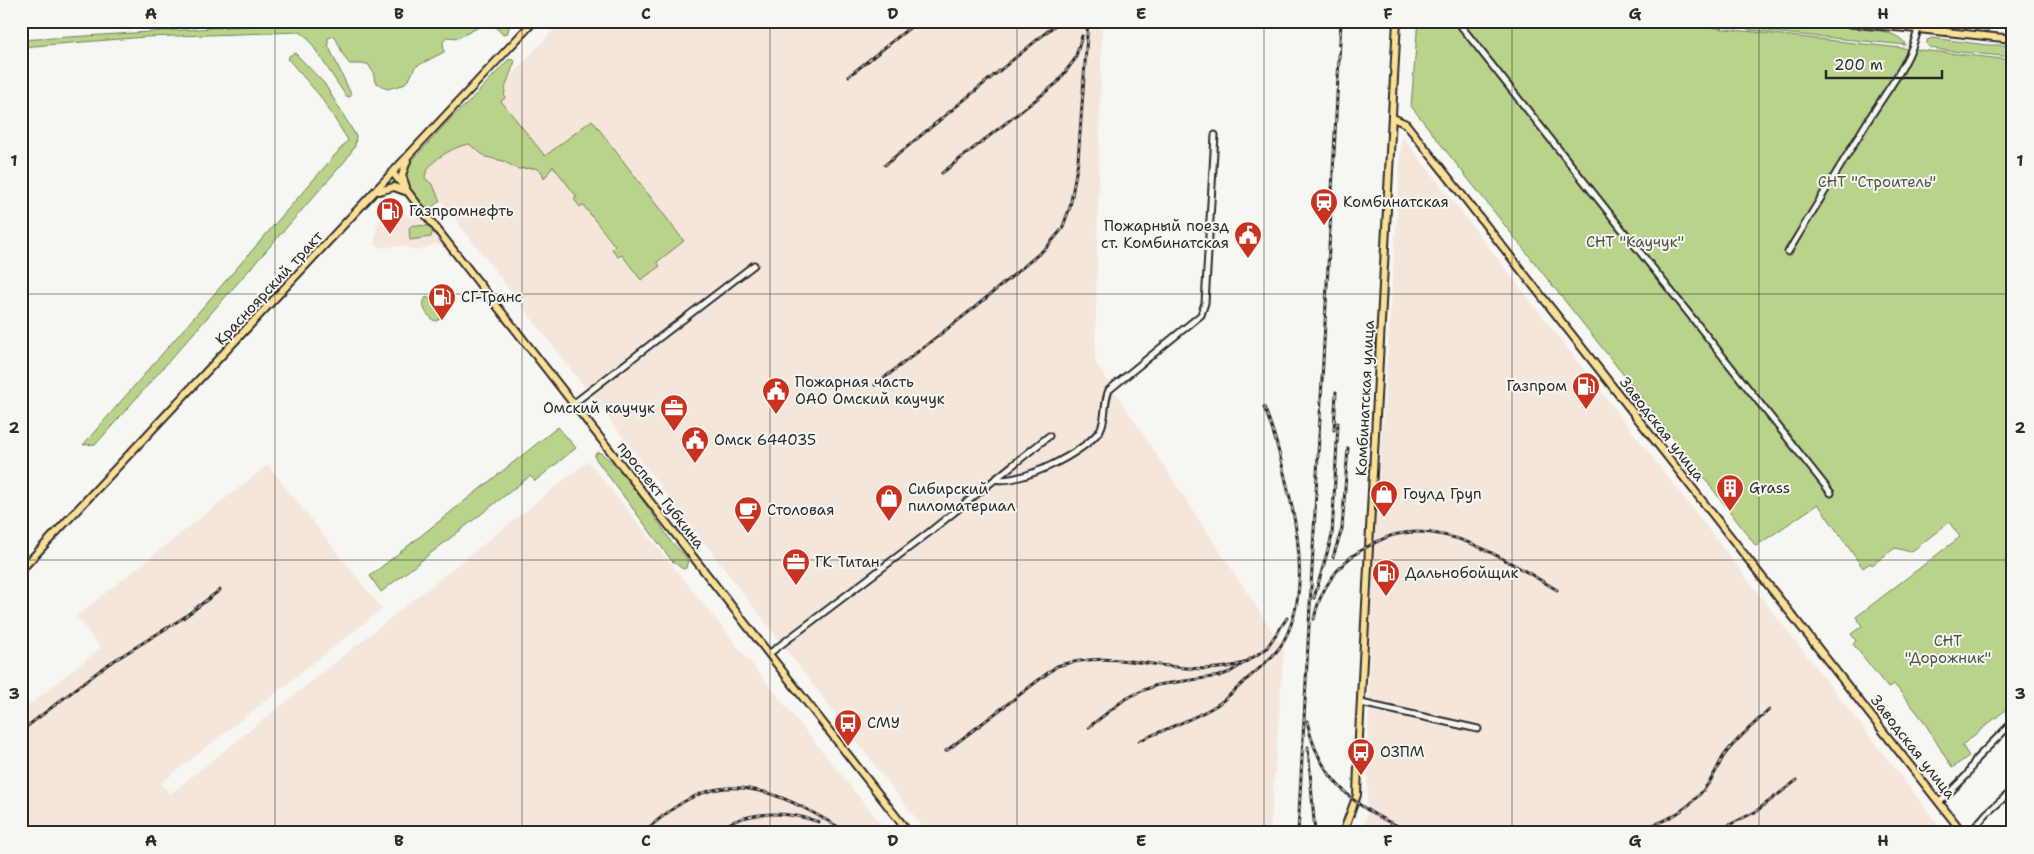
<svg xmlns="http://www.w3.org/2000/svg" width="2034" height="854" viewBox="0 0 2034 854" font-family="'Shantell Sans',sans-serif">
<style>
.built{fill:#f5e6db}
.green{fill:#bad38a;stroke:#727f5a}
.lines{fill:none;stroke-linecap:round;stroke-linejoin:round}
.minor-casing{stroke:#2b2b2b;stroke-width:9}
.major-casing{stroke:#2b2b2b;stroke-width:10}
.minor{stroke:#f6f6f2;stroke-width:5}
.major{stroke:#fbdf96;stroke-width:6}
.rail-casing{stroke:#2b2b2b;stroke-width:3}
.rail{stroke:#f6f6f2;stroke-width:1;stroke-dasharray:4;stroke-linecap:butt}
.grid{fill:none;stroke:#2b2b2b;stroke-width:1;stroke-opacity:0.55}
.labels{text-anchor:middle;stroke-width:4;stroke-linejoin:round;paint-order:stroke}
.park-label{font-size:15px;fill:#4f5543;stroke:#f6f6f2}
.poi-label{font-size:15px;fill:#2b2b2b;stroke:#f6f6f2;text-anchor:start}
.street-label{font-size:15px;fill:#2b2b2b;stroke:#f6f6f2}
.neatline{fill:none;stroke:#2b2b2b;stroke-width:2}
.grid-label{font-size:16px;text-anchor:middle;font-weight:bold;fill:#2b2b2b}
</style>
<rect width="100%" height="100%" fill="#f6f6f2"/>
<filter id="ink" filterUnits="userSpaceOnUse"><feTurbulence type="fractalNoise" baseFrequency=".02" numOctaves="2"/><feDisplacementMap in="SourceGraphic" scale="10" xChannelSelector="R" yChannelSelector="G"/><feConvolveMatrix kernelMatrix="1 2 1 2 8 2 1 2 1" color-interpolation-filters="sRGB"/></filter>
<g filter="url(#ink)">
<g class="built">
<path d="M562,21h540l-7,340 189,288 -14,184h-343l-507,-660z"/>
<path d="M1402,136l543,697h-584l6,-19 3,-203z"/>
<path d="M400,210l13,9 4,-2 1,-5 27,35 -11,-3 -18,7 -11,-5h-12l-6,2 -10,-2 -2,-3 2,-18 13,-14z"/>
<path d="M588,461l300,372h-697l-7,-8 -9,8h-154v-122l80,-63 -25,-32 192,-151 114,144 -221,174 9,11z"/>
</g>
<g class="green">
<path d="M286,21l225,1 -4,12 -4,1 -11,-12 -9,2 -25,13 -11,-1 -4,5 1,10 -29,15 -5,11 -7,7 -16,4 -12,-7 -2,-10 -5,-8h-18c-8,-7 -10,-20 -16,-28l-6,2v7l23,49 -1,3 -4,-1 -39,-59 -7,-5 -155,5 -124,10v-7l258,-16z"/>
<path d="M1418,21h255l43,7 297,32v644l-51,41 7,11 -17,12 -29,-48 -29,-36 -6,4 -35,-44 3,-3 -5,-7 11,-8 -6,-9 104,-80 -11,-15 -38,30 -16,-4 -23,17 -2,-2 -7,5 -45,-64 -62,42c-112,-149 -231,-293 -345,-440z"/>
<path d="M1691,21h47l-1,7z"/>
<path d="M1750,21h28l103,10c10,2 21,6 25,14l-157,-15 -4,-3z"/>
<path d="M1932,38l55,7h26v12l-73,-7 -11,-3 -2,-3v-4z"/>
<path d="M295,53l29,30 32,53 -1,10 -10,15 -249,283 -13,1 265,-305 -28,-44 -32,-37 1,-3z"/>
<path d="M512,59l3,2c-3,10 -13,29 -10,37l-4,3 44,55 47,-36 92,121 -27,21 3,4 -19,14 -19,-25 -4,2 -6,-8 3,-3 -32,-41 -3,2 -6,-8 3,-2 -24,-31 -9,13 -2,-7 -7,-4 -17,1 -15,-8 -17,-4 -17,-13c-14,2 -44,18 -44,34l8,7 7,16 -8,6 -7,2c-12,-14 -24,-25 -17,-44l45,-49 14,-12 41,-44z"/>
<path d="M412,225l16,1 5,3 -2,8 -21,3 -1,-12z"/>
<path d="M426,297l7,3 3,-2 2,3 -2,2 1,3 3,-2 5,6v4l-8,7 -4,-1c-7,-7 -13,-13 -7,-23z"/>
<path d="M558,427l18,21 -41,33 -5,-5 -149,116 -11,-16z"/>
<path d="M599,452c18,10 46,52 60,71 5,6 8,14 13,20 6,6 12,10 16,17l-2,8 -3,1 -11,-8 -77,-103v-4z"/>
</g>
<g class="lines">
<g class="minor-casing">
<g id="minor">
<path d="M1457,21l374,472"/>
<path d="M1943,31l6,-10"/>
<path d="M1788,252c27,-44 54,-89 81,-133 18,-29 41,-56 49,-90"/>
<path d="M573,404l181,-139"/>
<path d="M995,479c25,6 91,-27 105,-49 7,-12 3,-27 9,-40l92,-75 4,-12 10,-168"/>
<path d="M770,653l157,-119 122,-98"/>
<path d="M1361,703l117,26"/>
<path d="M1940,802l27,-27 9,-16 37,-37"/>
<path d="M1970,833l17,-20 26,-23"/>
</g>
</g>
<g class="major-casing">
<g id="major">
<path d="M1821,21l97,8 95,10"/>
<path d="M1393,118l13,6 42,53 515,656"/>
<path d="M393,173l516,660"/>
<path d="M406,187l-4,-12 5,-14"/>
<path d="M379,191l15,-4 11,4"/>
<path d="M21,570l513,-549"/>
<path d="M1343,833l14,-38 2,-59 38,-715"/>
</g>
</g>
<use href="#minor" class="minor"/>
<use href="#major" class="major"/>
<g class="rail-casing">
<g id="rail">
<path d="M849,76l69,-55"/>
<path d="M885,165l175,-144"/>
<path d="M942,173l115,-90 18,-24 7,-23"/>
<path d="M875,385l99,-77 73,-61 15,-18 8,-22 8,-46 10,-140"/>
<path d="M1334,430l2,-38"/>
<path d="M1333,557l9,-28 6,-81"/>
<path d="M1314,598l18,-62 6,-113"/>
<path d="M1314,619c5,-28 24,-56 49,-70 11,-6 23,-13 35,-15 55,-12 114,30 159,56"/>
<path d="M1307,721c11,59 55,95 111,112"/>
<path d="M1089,727l36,-28 19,-9 13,-5 62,-9 11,-4 36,-23 21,-31"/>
<path d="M21,731l86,-66 76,-47 37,-28"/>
<path d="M1139,741c24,-11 50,-20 73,-33 13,-7 24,-19 35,-29 12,-10 24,-20 33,-32 27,-42 21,-99 11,-145 -8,-32 -14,-64 -27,-95"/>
<path d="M1308,747l7,86"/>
<path d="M946,751l111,-85c23,-7 48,-8 72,-5 39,4 77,14 115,2"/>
<path d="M642,833c17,-14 33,-28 53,-37 54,-25 108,11 154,37"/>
<path d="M713,833c31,-23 72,-23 106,-11"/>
<path d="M1298,833l43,-812"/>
<path d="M1619,833c36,-5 67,-18 89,-49 6,-8 10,-18 15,-27 13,-18 30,-32 46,-47"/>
<path d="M1713,833l42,-21 42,-32"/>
</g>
</g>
<use href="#rail" class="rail"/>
</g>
</g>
<path class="grid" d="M275,21v812M522,21v812M770,21v812M1017,21v812M1264,21v812M1512,21v812M1759,21v812M21,294h1992M21,560h1992"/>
<defs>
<g id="station-pin" transform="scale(1.4375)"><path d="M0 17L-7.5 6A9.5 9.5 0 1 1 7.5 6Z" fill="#c8321e" stroke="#f6f6f2"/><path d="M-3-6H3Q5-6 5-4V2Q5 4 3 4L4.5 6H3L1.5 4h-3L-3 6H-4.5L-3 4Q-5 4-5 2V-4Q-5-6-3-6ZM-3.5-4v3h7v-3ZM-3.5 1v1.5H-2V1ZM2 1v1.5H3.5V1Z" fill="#fff"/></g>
<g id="fuel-pin" transform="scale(1.4375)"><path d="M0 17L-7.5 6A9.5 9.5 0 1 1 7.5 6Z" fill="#c8321e" stroke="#f6f6f2"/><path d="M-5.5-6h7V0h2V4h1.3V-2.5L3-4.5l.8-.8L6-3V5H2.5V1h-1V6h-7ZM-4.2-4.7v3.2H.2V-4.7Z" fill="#fff"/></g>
<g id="civic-pin" transform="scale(1.4375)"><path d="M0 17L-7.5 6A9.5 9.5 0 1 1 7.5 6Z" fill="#c8321e" stroke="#f6f6f2"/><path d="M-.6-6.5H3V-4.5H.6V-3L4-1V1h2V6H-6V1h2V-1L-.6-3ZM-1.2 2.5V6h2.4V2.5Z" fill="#fff"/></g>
<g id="office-pin" transform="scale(1.4375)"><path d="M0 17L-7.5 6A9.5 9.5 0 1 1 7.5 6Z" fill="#c8321e" stroke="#f6f6f2"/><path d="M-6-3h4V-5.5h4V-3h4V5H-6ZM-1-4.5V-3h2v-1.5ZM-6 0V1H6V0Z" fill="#fff"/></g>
<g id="building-pin" transform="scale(1.4375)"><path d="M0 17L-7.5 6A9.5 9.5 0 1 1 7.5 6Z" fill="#c8321e" stroke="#f6f6f2"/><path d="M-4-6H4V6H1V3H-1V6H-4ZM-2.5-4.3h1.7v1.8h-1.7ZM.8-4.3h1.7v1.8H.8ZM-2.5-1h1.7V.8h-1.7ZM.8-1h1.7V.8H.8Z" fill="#fff"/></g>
<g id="shop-pin" transform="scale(1.4375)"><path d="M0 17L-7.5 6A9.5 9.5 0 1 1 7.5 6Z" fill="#c8321e" stroke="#f6f6f2"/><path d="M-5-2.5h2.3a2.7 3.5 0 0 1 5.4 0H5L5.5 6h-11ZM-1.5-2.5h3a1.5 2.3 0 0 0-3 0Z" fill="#fff"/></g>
<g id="cafe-pin" transform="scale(1.4375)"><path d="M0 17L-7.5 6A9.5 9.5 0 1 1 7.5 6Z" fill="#c8321e" stroke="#f6f6f2"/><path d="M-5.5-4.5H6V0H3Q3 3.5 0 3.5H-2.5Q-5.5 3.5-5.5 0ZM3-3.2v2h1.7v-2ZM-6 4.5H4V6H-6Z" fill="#fff"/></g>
<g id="bus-pin" transform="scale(1.4375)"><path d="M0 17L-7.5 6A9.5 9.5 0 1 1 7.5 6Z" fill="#c8321e" stroke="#f6f6f2"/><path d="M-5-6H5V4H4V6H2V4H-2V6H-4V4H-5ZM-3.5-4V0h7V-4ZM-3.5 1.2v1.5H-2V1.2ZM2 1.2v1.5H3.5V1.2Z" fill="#fff"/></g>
</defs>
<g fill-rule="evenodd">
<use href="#station-pin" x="1324" y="202"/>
<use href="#fuel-pin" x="390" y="211"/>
<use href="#civic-pin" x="1248" y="235"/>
<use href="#fuel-pin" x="442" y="297"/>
<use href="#fuel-pin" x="1586" y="386"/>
<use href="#civic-pin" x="776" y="391"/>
<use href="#office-pin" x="674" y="408"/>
<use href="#civic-pin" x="695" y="440"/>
<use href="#building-pin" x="1730" y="488"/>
<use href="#shop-pin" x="1384" y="494"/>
<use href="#shop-pin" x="889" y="498"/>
<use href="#cafe-pin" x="748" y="510"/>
<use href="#office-pin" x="796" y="562"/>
<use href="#fuel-pin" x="1386" y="573"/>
<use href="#bus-pin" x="848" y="723"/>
<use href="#bus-pin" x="1361" y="752"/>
</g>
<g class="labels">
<g class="park-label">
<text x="1877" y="187">СНТ "Строитель"</text>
<text x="1635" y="247">СНТ "Каучук"</text>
<text x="1948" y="646">СНТ<tspan x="1948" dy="17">"Дорожник"</tspan></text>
</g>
<g class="poi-label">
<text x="1343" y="207">Комбинатская</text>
<text x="409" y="216">Газпромнефть</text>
<text x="1229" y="231" text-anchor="end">Пожарный поезд<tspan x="1229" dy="17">ст. Комбинатская</tspan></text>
<text x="461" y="302">СГ-Транс</text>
<text x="795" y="387">Пожарная часть<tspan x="795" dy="17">ОАО Омский каучук</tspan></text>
<text x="1567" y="391" text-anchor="end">Газпром</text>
<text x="655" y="413" text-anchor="end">Омский каучук</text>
<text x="714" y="445">Омск 644035</text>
<text x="1749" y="493">Grass</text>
<text x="908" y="494">Сибирский<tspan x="908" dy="17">пиломатериал</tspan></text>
<text x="1403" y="499">Гоулд Груп</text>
<text x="767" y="515">Столовая</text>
<text x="815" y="567">ГК Титан</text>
<text x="1405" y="578">Дальнобойщик</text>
<text x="867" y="728">СМУ</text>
<text x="1380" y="757">ОЗПМ</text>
</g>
<g class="street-label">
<text transform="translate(269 288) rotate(-47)" y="5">Красноярский тракт</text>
<text transform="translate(1365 398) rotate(-87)" y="5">Комбинатская улица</text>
<text transform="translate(1662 429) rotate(52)" y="5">Заводская улица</text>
<text transform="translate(661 495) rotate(52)" y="5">проспект Губкина</text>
<text transform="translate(1913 747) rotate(52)" y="5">Заводская улица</text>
</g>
</g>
<rect width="2034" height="854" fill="none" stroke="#f6f6f2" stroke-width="55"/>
<path d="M1826 70v8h116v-8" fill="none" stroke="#2b2b2b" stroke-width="2.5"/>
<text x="1834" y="70" font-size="15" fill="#2b2b2b" stroke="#f6f6f2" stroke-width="4" paint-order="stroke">200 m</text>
<rect x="28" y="28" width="1978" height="798" class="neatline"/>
<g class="grid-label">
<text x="151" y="19">A</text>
<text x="399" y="19">B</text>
<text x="646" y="19">C</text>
<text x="893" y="19">D</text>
<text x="1141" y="19">E</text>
<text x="1388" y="19">F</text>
<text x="1635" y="19">G</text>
<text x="1883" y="19">H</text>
<text x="14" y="166">1</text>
<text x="2020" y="166">1</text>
<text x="14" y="433">2</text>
<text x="2020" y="433">2</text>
<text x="14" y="699">3</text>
<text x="2020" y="699">3</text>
<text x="151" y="846">A</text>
<text x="399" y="846">B</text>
<text x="646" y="846">C</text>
<text x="893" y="846">D</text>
<text x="1141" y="846">E</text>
<text x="1388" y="846">F</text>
<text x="1635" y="846">G</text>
<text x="1883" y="846">H</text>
</g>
</svg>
